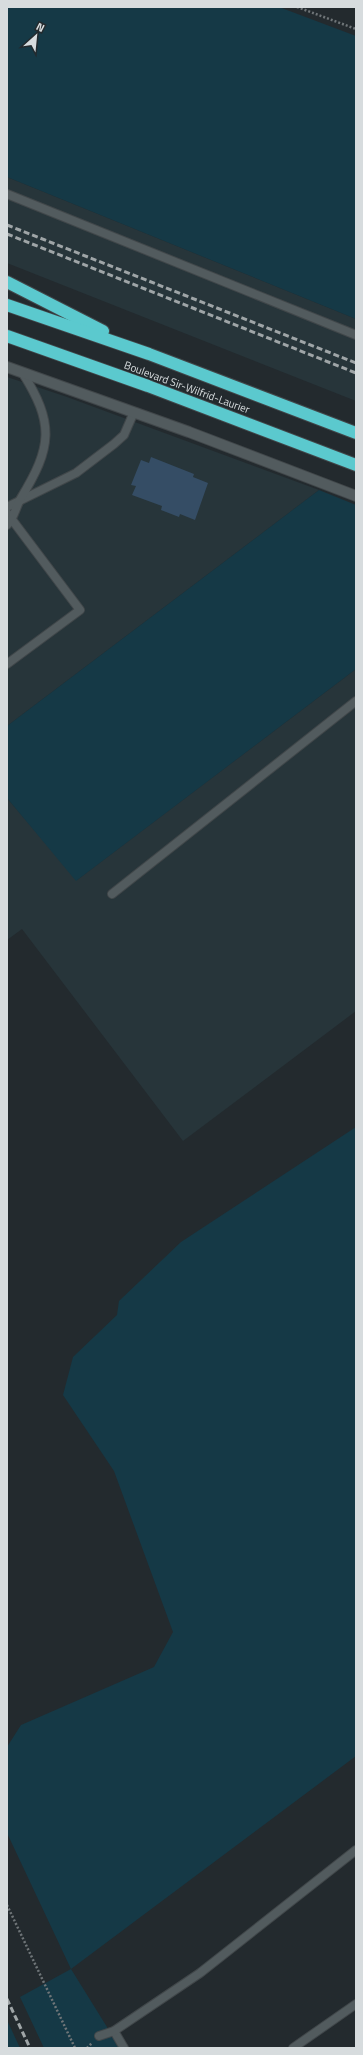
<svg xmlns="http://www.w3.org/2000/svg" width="363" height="2055" viewBox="0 0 363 2055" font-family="'Titillium Web',sans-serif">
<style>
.built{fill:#27353a}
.green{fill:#153946}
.building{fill:#354d65}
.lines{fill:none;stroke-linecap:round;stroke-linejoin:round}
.service-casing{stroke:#41474a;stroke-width:10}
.tertiary-casing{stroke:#41474a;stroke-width:12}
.motorway-casing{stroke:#41474a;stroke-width:14}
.path{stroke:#6f7578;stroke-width:2.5;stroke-dasharray:2 2;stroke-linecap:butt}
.service{stroke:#525b5e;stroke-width:8}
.tertiary{stroke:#525b5e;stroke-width:10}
.motorway{stroke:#5bc9ce;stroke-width:12}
.rail{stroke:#9fa5a7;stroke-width:3;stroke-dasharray:6 3;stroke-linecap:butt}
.labels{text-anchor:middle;stroke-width:3.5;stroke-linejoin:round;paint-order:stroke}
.street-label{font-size:11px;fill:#d7dcde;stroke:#232a2e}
</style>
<rect width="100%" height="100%" fill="#232a2e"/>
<g class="built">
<path d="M7,177l349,142v82l-349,-138z"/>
<path d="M7,377l60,20 252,93 -312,236z"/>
<path d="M356,669v342l-173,130 -161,-212 -15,11v-142l70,82z"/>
</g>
<g class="green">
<path d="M7,7h272l77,29v283l-349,-142z"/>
<path d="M319,490l37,15v164l-280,212 -69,-83v-72z"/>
<path d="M356,1127v629l-285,213 49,79h-76l-24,-51 51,-28 -64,-136v-86l14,-22 133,-58 19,-35 -59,-161 -51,-76 10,-38 44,-42 2,-14 62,-59z"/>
<path d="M7,2020l13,28h-13z"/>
</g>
<path class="building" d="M151,457l43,17 -1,3 15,6 -13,37 -15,-6 -1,3 -18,-7 1,-4 -30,-11 4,-9 -5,-1 10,-25 8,3z"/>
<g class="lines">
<g class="service-casing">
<g id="service">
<path d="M7,194l349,141"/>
<path d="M7,507l69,-34 38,-29 10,-9 10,-23"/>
<path d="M7,513l73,97 -73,54"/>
<path d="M7,525c7,-6 9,-19 14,-27 31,-51 34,-74 1,-126"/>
<path d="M112,894l244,-193"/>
<path d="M114,2031l10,17"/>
<path d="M99,2036l15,-5 86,-58 156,-123"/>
<path d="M293,2048l63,-44"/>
</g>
</g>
<g class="tertiary-casing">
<path id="tertiary" d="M7,367l182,65 167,64"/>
</g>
<g class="motorway-casing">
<g id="motorway">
<path d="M7,282l96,49"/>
<path d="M7,305l142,49 207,79"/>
<path d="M7,336l141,50 208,79"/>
</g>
</g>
<g class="path">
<path d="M297,7l59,22"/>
<path d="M7,1905l68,143"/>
<path d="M87,2048l5,-5"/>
</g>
<use href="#service" class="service"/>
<use href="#tertiary" class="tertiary"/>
<use href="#motorway" class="motorway"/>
<g class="rail">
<path d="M7,225l349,138"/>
<path d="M7,234l349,139"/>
<path d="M7,1999l23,49"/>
</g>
</g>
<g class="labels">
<g class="street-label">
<text transform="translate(187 387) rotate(20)" y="4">Boulevard Sir-Wilfrid-Laurier</text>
</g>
</g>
<rect width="363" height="2055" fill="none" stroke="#d7dcde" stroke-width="16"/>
<g transform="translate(36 36) rotate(27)" stroke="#232a2e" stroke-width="3" paint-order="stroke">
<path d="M0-3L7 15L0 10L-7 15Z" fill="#d7dcde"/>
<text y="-6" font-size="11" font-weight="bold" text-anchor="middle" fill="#d7dcde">N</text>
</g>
</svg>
